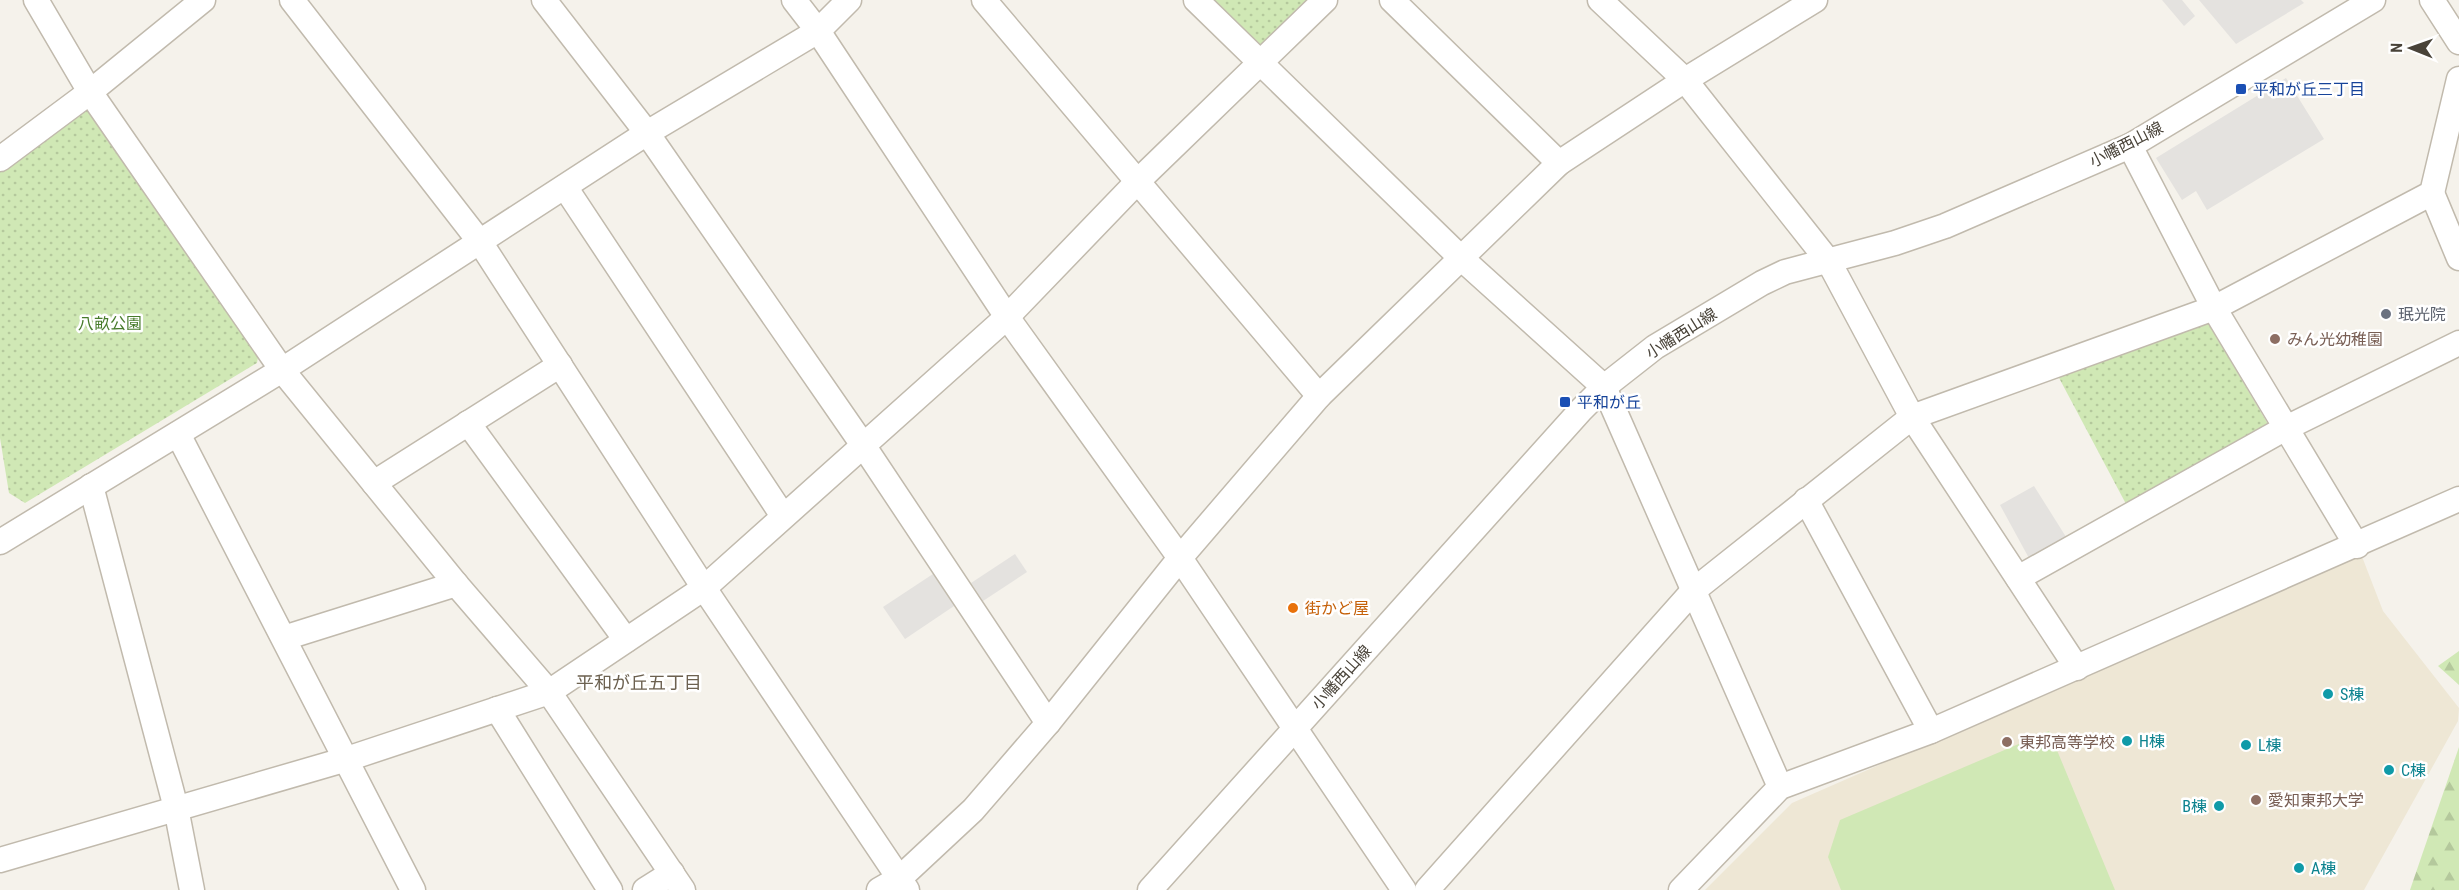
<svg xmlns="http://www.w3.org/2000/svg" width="2459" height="890" viewBox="0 0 2459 890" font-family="'Roboto Condensed','Noto Sans JP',sans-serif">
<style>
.education{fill:#eee7d5}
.grass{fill:url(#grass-dots)}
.forest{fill:url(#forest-firs)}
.pitch{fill:#d0e8b5}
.parking{fill:#e4e2df}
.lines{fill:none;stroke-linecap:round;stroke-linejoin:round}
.minor-casing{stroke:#c1baad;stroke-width:27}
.minor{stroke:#fff;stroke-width:24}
.transit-dot{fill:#1a4fb4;stroke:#fff;stroke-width:2}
.worship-dot{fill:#6b7280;stroke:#fff;stroke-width:2}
.education-dot{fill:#8d6e63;stroke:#fff;stroke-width:2}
.food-dot{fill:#e8710a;stroke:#fff;stroke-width:2}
.culture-dot{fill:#0f9aa8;stroke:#fff;stroke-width:2}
.labels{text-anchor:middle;stroke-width:5;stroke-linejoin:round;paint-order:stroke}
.transit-label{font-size:16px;fill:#164399;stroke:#fff;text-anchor:start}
.street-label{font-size:16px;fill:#494339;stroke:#fff}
.worship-label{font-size:16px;fill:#5b616d;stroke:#fff;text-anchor:start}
.park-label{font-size:16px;fill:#487c2c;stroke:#fff}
.education-label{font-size:16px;fill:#785e54;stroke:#fff;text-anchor:start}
.food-label{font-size:16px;fill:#c56008;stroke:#fff;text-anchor:start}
.culture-label{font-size:16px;fill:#0d838f;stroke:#fff;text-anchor:start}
.neighbourhood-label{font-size:18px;fill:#6c6150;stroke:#fff}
</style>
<defs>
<pattern id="grass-dots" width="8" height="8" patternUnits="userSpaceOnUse" patternTransform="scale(1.5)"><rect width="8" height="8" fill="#d0e8b5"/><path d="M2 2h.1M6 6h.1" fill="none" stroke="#b4c89c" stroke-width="1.8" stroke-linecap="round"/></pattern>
<pattern id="forest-firs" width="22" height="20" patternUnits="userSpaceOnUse" patternTransform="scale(1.5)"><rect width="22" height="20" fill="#d0e8b5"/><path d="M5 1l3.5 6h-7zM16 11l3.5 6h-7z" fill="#b4c89c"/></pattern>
</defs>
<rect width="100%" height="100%" fill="#f5f2eb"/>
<path class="education" d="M2361,554l22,57 76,97 -1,13 -94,169h-659l87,-87z"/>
<g class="grass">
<path d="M1214,0h96l-48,46z"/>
<path d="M83,111h11l165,240 -2,12 -232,140 -16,-10 -9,-55v-267z"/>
<path d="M2208,323l60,101 -142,80 -68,-128z"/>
</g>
<g class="forest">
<path d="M2459,651v34l-21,-19z"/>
<path d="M2459,747v143h-49z"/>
</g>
<path class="pitch" d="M2049,731l66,159h-274l-13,-33 12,-37z"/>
<g class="parking">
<path d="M2162,0h20l13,16 -11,10z"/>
<path d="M2199,0h102l3,3 -68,41z"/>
<path d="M2286,78l38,61 -117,71 -11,-19 -14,9 -26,-42z"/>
<path d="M2034,486l34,54 -38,20 -30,-55z"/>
<path d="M1015,554l12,18 -44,29 -12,-18z"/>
<path d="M936,572l21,32 -52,35 -22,-32z"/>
</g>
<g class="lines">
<g class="minor-casing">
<g id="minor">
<path d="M36,0l54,92 192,278 174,214 93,108 134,198"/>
<path d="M292,0l188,242 224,346 203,302"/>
<path d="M544,0l103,133 216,312 185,278"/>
<path d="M794,0l24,31 189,286 173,241 224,332"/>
<path d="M984,0l335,396"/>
<path d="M1196,0l265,258 143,129 176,400"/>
<path d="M1392,0l167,163"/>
<path d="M1600,0l85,80 144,182 83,155 165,251"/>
<path d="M2432,0l27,42"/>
<path d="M2130,146l84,162 143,238"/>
<path d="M0,159l90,-67 113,-92"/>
<path d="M565,187l218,329"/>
<path d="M2432,193l27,65"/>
<path d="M468,423l158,217"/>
<path d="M178,434l235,456"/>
<path d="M374,483l186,-118"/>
<path d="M91,486l85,322 16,82"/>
<path d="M1806,500l125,231"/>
<path d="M0,542l282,-172 365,-237 171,-102 31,-31"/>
<path d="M2018,578l266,-149 175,-86"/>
<path d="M284,638l172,-54"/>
<path d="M497,709l113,181"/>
<path d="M0,860l347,-101 202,-67 155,-104 303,-271 132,-137 186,-180"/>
<path d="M645,890l27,-17"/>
<path d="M879,890l21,-12 73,-68 75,-87 132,-165 139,-162 240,-233 126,-83 130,-80"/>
<path d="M1150,890l431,-480 23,-23 51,-40 107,-64 23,-11 110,-29 50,-17 185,-80 243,-146"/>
<path d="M1427,890l266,-299 219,-174 302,-109 218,-115 27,-114"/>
<path d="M1681,890l99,-103 151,-56 528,-232"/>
</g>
</g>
<use href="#minor" class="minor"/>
</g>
<g class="transit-dot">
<rect x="2235" y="83" width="12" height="12" rx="3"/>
<rect x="1559" y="396" width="12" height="12" rx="3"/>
</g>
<circle class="worship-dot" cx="2386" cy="314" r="6"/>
<g class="education-dot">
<circle cx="2275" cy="339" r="6"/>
<circle cx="2007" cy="742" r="6"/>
<circle cx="2256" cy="800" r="6"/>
</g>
<circle class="food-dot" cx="1293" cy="608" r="6"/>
<g class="culture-dot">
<circle cx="2328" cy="694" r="6"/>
<circle cx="2127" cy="741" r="6"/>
<circle cx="2246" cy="745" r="6"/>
<circle cx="2389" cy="770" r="6"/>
<circle cx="2219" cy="806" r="6"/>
<circle cx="2299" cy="868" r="6"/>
</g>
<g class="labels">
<g class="transit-label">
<text x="2253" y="95">平和が丘三丁目</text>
<text x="1577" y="408">平和が丘</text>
</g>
<g class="street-label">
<text transform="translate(2126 144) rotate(-27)" y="6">小幡西山線</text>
<text transform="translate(1681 333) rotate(-32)" y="6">小幡西山線</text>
<text transform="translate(1341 677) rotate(-48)" y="6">小幡西山線</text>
</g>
<g class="worship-label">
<text x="2398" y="320">珉光院</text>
</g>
<g class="park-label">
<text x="110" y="329">八畝公園</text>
</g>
<g class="education-label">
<text x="2287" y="345">みん光幼稚園</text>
<text x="2019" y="748">東邦高等学校</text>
<text x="2268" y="806">愛知東邦大学</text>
</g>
<g class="food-label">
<text x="1305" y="614">街かど屋</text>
</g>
<g class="culture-label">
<text x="2340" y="700">S棟</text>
<text x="2139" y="747">H棟</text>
<text x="2258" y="751">L棟</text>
<text x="2401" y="776">C棟</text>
<text x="2207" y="812" text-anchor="end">B棟</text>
<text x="2311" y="874">A棟</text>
</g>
<g class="neighbourhood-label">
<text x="639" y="689">平和が丘五丁目</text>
</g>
</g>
<g transform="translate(2411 48) rotate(271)" stroke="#ffffff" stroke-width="4.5" paint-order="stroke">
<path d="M0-4.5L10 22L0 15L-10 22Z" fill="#494339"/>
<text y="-9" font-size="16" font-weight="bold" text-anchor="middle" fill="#494339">N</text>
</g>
</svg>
